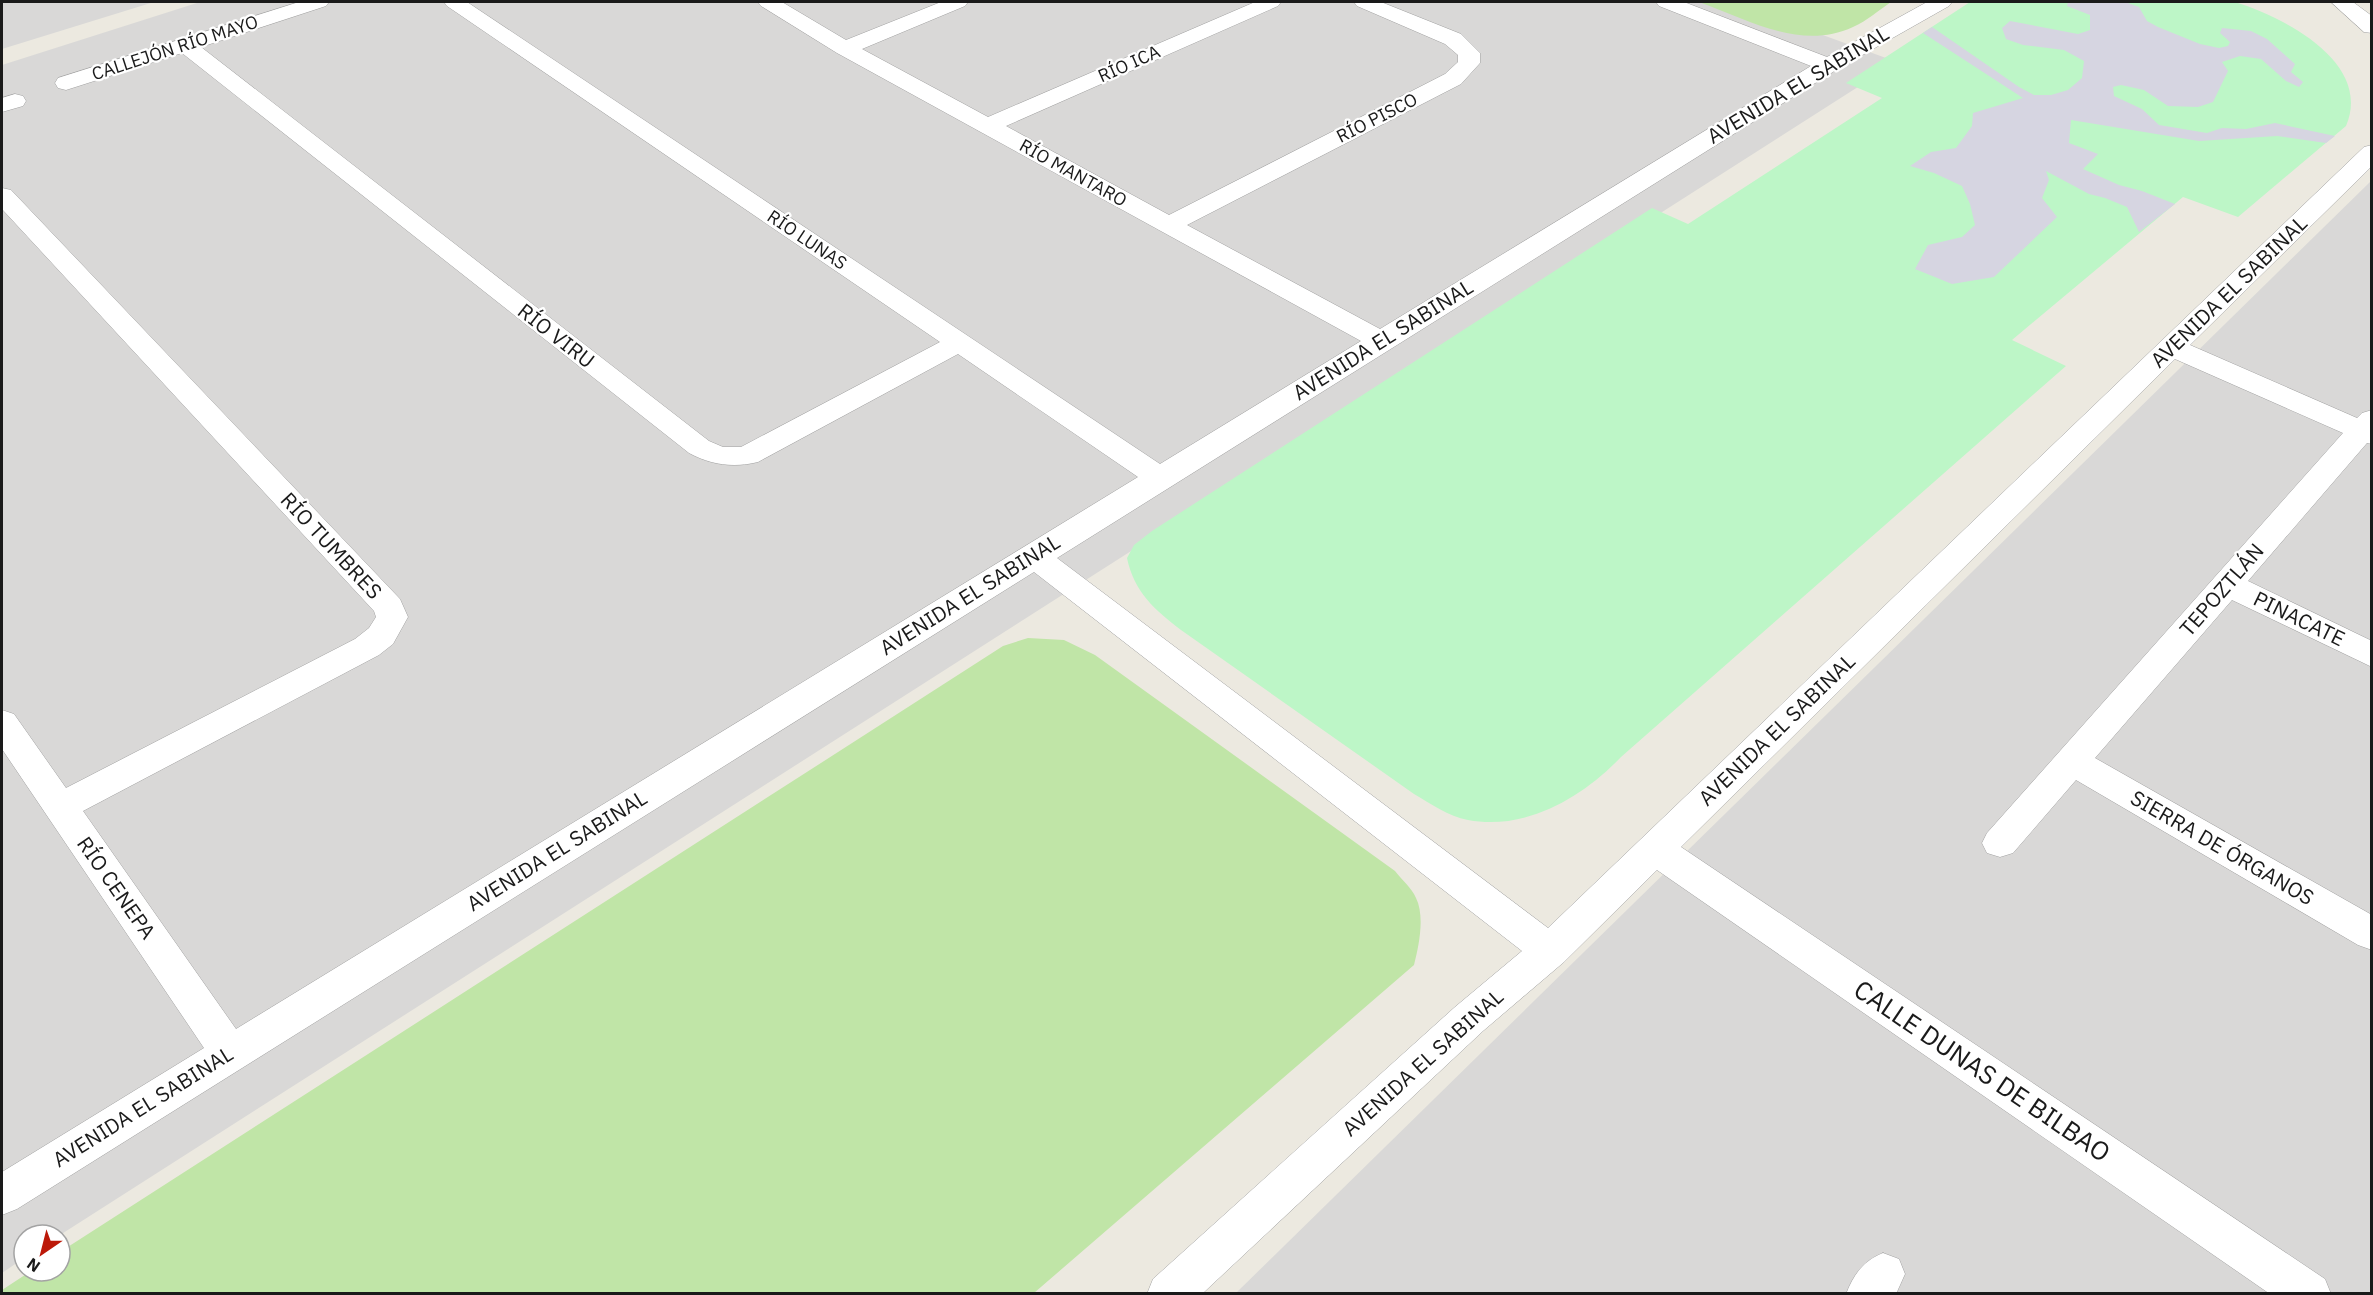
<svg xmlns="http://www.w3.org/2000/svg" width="2373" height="1295" viewBox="0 0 2373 1295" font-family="'IBM Plex Sans',sans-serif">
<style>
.residential{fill:#d9d8d7}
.grass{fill:#c0e5a7}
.park{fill:#bdf6c7}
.plaza{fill:#d6d5e1}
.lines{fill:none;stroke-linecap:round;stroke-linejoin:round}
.minor-casing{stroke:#a1a1a1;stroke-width:1}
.minor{fill:#fff;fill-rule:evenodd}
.labels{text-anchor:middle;stroke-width:4.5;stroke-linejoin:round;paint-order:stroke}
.far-street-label{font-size:18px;fill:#1a1a1a;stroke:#fff}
.street-label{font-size:21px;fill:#1a1a1a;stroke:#fff}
.near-street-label{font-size:26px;fill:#1a1a1a;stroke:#fff}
</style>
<rect width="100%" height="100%" fill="#ece9e0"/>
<g class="residential">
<path d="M2,2h152l-152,47z"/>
<path d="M200,2h1532l165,60 -1837,1173h-36v23l-22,15v-1208z"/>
<path d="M2371,181v1112h-1135z"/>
</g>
<g class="grass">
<path d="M1699,2h192c-12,8 -24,19 -38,25 -52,24 -104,-7 -154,-25z"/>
<path d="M1028,638l36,2 31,15 300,216c6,8 17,17 21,27 9,18 3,48 -2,67l-380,328h-1032v-3l29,-19h29v-19l943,-606z"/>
</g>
<path class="park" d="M1970,2h265c48,15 138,60 111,124l-108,91 -55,-20 -171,143 54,26 -445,391c-38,40 -95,74 -153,63 -20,-4 -37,-16 -54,-26l-233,-164c-26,-20 -47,-38 -54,-72l7,-13 18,-14 500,-323 36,16 194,-126 -36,-15z"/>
<path class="plaza" d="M2068,2h57l14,5 8,14 11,6 42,17 19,4 9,-2 2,-4 -10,-9 2,-5 29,3 16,8 28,25 -4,8 12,10 -4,5 -13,-6 -25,-22 -21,-3 -18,6 6,9 -15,31 -15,5 -30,-1 -24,-16 -23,-5 -8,2 1,9 28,13 17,16 48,8 15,-5 24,1 29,-6 60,13 -9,7 -49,-7 -78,5 -128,-21 -2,23 29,11 -15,15 36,16 23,6 33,13 -36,28 -12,-25 -22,-9 -16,-4 -43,-23 3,9 -7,18 15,19 -63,60 -42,7 -37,-15 13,-24 34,-8 13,-12 -5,-21 -8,-18 -28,-13 -24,-7 21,-14 25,-4 16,-22 1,-13 50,-15 -100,-65 9,-6 87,60 15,8h17l17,-5 14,-12 2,-17 -20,-11 -41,-5 -17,-6 -4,-11 8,-7 68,13 12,-4v-15l-23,-9z"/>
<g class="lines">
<g class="minor-casing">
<g id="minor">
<path d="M299,2h30l-3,4 -125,41 508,394 14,6h18l199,-105 -493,-336 -3,-4h23l693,462 201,-123 -524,-288 -76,-47 -3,-4h24l64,38 95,-38h27l-3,4 -103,43 126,68 267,-115h26l-3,4 -272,120 163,89 276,-141 13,-12v-7l-13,-11 -88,-38 -3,-4h27l80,32 19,19v10l-19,21 -274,141 193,104 431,-263 -152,-60 -3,-4h28l143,55 100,-55h25l-3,4 -113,64 -779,488 491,370 816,-781 8,-2v21l-182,179 167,73 5,-5 10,-3v34l-5,-1 -119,138 124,60v26l-140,-67 -137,158 277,157v35l-14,-5 -282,-165 -63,73 -13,4 -13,-4 -5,-10 5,-10 356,-400 -168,-74 -494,488 644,432 6,15h-61l-613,-424 -93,92 -81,69 -281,263h-55l6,-15 302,-272 67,-56 -488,-379 -1017,637 -15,6v-43l202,-124 -202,-299v-39l12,4 52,74 289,-149 14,-11 7,-11 -2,-6 -372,-402v-21l9,2 389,409 8,18 -15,27 -14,11 -296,156 153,218 902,-552 -180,-123 -200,108c-24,6 -47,3 -69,-9l-507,-400 -116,37 -8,-2 -3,-5 3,-5z"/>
<path d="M2331,2h22l19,14v17l-8,-1z"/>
<path d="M15,94l8,2 3,5 -3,5 -21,6v-14z"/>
<path d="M1883,1253l16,6 6,15 -9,20h-50c8,-20 17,-33 37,-41z"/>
</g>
</g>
<use href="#minor" class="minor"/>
</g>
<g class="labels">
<g class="far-street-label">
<text transform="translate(175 48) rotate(-18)" y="6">CALLEJÓN RÍO MAYO</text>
<text transform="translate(1129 64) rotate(-24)" y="6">RÍO ICA</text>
<text transform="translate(1377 118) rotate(-27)" y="6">RÍO PISCO</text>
<text transform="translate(1073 173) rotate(29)" y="6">RÍO MANTARO</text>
<text transform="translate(807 240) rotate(34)" y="6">RÍO LUNAS</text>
</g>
<g class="street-label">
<text transform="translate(1798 85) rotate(-31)" y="7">AVENIDA EL SABINAL</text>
<text transform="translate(2229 292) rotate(-44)" y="7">AVENIDA EL SABINAL</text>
<text transform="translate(556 336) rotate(38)" y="7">RÍO VIRU</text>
<text transform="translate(1383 340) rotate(-32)" y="7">AVENIDA EL SABINAL</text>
<text transform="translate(331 546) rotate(47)" y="7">RÍO TUMBRES</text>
<text transform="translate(2222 590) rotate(-49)" y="7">TEPOZTLÁN</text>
<text transform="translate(970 595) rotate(-32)" y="7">AVENIDA EL SABINAL</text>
<text transform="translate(2299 619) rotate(26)" y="7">PINACATE</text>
<text transform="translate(1777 730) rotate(-44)" y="7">AVENIDA EL SABINAL</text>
<text transform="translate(2222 848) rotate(30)" y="7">SIERRA DE ÓRGANOS</text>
<text transform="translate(557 851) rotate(-32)" y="7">AVENIDA EL SABINAL</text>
<text transform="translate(116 888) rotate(55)" y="7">RÍO CENEPA</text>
<text transform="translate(1423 1063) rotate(-42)" y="7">AVENIDA EL SABINAL</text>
<text transform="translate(143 1107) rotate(-32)" y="7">AVENIDA EL SABINAL</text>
</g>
<g class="near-street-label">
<text transform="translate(1982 1071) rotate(34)" y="9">CALLE DUNAS DE BILBAO</text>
</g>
</g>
<rect width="2373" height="1295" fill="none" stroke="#1a1a1a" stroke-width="6"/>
<g transform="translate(42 1253) rotate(215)"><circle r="28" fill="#ffffff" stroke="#a3a3a3" stroke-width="1.5"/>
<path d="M0-4.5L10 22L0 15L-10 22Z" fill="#bc1909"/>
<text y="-9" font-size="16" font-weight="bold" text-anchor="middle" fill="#1a1a1a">N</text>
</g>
</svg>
